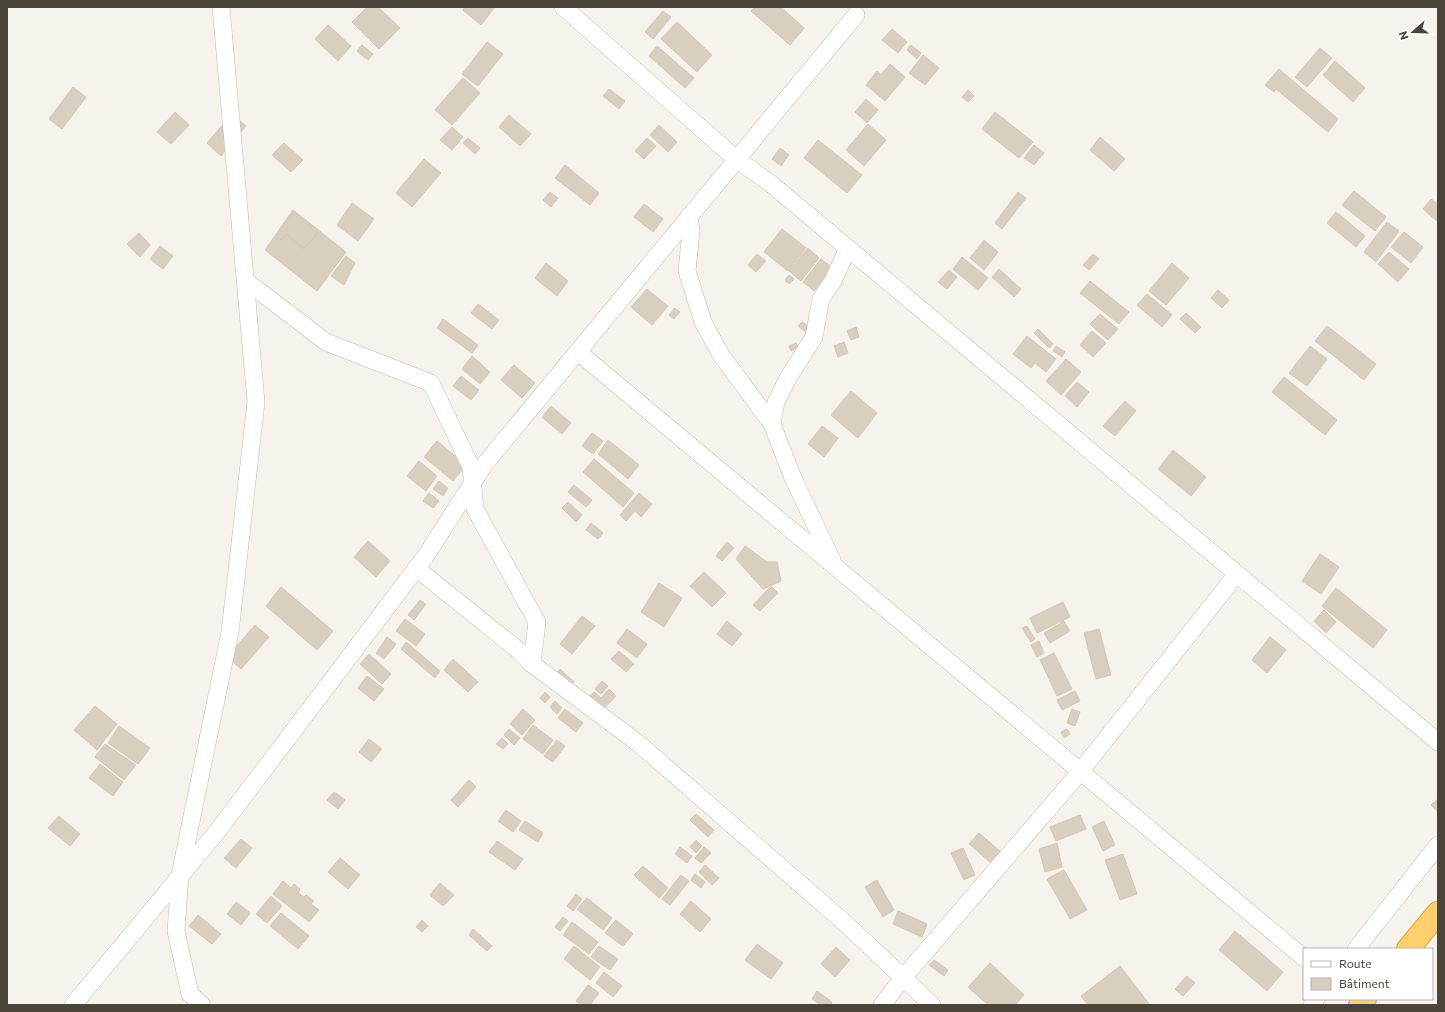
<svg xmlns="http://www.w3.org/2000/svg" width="1445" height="1012" viewBox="0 0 1445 1012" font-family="Commissioner,sans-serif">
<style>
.building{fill:#d8cfc1;stroke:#d3c7b4}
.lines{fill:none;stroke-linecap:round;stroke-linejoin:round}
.street-casing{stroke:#c2bbae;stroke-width:18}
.highway-casing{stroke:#e0a43c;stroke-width:24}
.street{stroke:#fff;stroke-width:17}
.highway{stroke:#ffcf6e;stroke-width:22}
</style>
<rect width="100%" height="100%" fill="#f6f3ec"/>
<g class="building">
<path d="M367,7h11l22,21 -21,21 -27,-27z"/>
<path d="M465,7h30l-14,18 -18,-15z"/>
<path d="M755,7h26l23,21 -14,17 -39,-34z"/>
<path d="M663,11l8,6 -18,22 -8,-7z"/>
<path d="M677,22l35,33 -15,17 -36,-33z"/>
<path d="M328,25l23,21 -13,15 -23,-22z"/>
<path d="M892,29l15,13 -9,11 -16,-13z"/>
<path d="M487,42l16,12 -25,32 -16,-12z"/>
<path d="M362,45l11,9 -5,6 -11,-9z"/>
<path d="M911,45l10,8 -4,6 -10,-9z"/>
<path d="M657,46l37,32 -9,10 -36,-32z"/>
<path d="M1320,48l12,10 -25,29 -12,-10z"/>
<path d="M923,55l16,13 -14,17 -16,-12z"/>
<path d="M1335,61l30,27 -12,14 -30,-27z"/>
<path d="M890,64l15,13 -20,24 -19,-16 11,-14 4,4z"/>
<path d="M1279,69l59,50 -10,13 -52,-43 -2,3 -9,-7z"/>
<path d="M463,78l17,15 -28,32 -17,-15z"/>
<path d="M73,87l13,10 -24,32 -13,-10z"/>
<path d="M609,89l16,12 -6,8 -16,-13z"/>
<path d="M968,90l6,6 -6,6 -6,-5z"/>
<path d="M866,99l12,11 -11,13 -12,-11z"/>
<path d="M175,112l14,13 -18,19 -14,-12z"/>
<path d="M995,112l38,30 -14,16 -37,-29z"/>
<path d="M232,114l14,12 -25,30 -14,-13z"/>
<path d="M509,115l22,19 -11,12 -21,-19z"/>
<path d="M868,124l18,16 -22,26 -18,-16z"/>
<path d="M659,125l18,17 -9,10 -18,-17z"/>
<path d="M452,127l11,10 -11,13 -12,-10z"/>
<path d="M1100,137l25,22 -11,12 -24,-21z"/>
<path d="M468,138l12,10 -5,6 -12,-11z"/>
<path d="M647,138l9,8 -12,13 -9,-8z"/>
<path d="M818,140l44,35 -15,18 -43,-35z"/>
<path d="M284,143l19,17 -12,12 -19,-17z"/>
<path d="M1034,145l10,8 -10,12 -10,-7z"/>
<path d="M780,148l9,7 -8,11 -9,-7z"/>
<path d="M424,159l17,14 -29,34 -16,-14z"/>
<path d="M565,165l34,28 -9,12 -35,-27z"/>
<path d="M1354,191l32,26 -11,14 -33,-26z"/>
<path d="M550,192l8,6 -7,9 -8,-7z"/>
<path d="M1018,192l8,6 -24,31 -7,-6z"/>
<path d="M1431,199l7,5v18l-15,-13z"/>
<path d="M352,203l22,16 -16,22 -21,-16z"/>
<path d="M644,204l19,15 -10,13 -19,-15z"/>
<path d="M293,210l53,42 -29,39 -52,-41z"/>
<path d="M1336,212l29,24 -9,11 -29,-24z"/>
<path d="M293,213l25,20 -14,16 -18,-15 -5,6 -5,-3z"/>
<path d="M1387,222l12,9 -23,31 -12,-10z"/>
<path d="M782,229l24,19 -18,23 -24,-19z"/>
<path d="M1404,232l19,15 -12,16 -20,-16z"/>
<path d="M139,233l11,12 -10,12 -13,-13z"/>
<path d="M984,240l14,12 -14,18 -14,-12z"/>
<path d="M160,246l13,10 -10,13 -13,-10z"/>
<path d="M808,248l11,10 -18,23 -12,-10z"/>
<path d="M1389,252l20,17 -11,13 -20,-18z"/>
<path d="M757,254l9,7 -10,11 -8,-7z"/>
<path d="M1093,254l6,5 -10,11 -6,-5z"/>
<path d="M346,256l9,7 -11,22 -13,-9z"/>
<path d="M962,257l26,21 -10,12 -25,-21z"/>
<path d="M821,259l11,9 -18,23 -11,-9z"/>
<path d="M546,263l22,18 -11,15 -22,-18z"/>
<path d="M1172,263l17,15 -23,27 -17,-14z"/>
<path d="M999,269l22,20 -7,8 -22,-20z"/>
<path d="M949,270l8,7 -10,12 -9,-7z"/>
<path d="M789,275l5,4 -5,5 -4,-4z"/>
<path d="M1090,281l39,31 -10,12 -39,-31z"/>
<path d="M647,289l21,17 -16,19 -21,-18z"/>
<path d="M1218,290l11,10 -7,8 -11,-10z"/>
<path d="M1147,294l25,21 -10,12 -25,-22z"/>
<path d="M478,304l21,16 -7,9 -21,-16z"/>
<path d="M675,308l5,4 -6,7 -5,-4z"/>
<path d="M1186,313l15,14 -6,6 -15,-14z"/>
<path d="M1100,314l18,15 -10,11 -18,-16z"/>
<path d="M443,319l35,26 -6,8 -35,-25z"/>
<path d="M802,322l9,6 -4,5 -9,-7z"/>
<path d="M1327,326l49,38 -12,16 -49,-39z"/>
<path d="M856,327l3,10 -8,3 -4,-9z"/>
<path d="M1038,329l15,15 -4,4 -15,-15z"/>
<path d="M1092,331l14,12 -13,14 -13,-12z"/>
<path d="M1027,336l29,23 -10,13 -11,-9 -4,5 -18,-14z"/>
<path d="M844,342l4,11 -10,4 -4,-11z"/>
<path d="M796,343l2,5 -7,3 -2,-5z"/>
<path d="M1056,346l9,6 -3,5 -9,-6z"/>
<path d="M1310,346l17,13 -20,27 -18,-13z"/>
<path d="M472,356l18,16 -10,12 -18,-15z"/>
<path d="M1066,359l15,13 -20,23 -15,-14z"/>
<path d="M514,365l21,18 -13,15 -21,-18z"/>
<path d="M461,376l18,14 -8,10 -18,-14z"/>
<path d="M1284,377l53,43 -12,15 -53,-43z"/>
<path d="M1077,382l12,10 -12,15 -12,-11z"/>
<path d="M851,391l26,22 -19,25 -27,-23z"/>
<path d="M1125,401l11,10 -21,25 -12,-10z"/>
<path d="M551,406l20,17 -9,11 -20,-17z"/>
<path d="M822,426l16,12 -14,19 -16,-13z"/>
<path d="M592,433l11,8 -10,13 -11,-8z"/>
<path d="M608,440l31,25 -11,14 -30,-25z"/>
<path d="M437,441l29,24 -13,16 -29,-24z"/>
<path d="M1173,450l33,27 -15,19 -33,-27z"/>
<path d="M594,459l40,34 -11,14 -40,-35z"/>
<path d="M419,461l18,15 -11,15 -19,-15z"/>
<path d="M439,481l9,7 -5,8 -10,-7z"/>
<path d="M574,485l18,15 -6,7 -18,-15z"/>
<path d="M429,493l10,8 -6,7 -10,-7z"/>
<path d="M639,493l13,11 -11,13 -6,-6 -9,10 -6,-6z"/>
<path d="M568,502l14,13 -6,7 -14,-14z"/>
<path d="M591,523l12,10 -5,6 -12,-9z"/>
<path d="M368,541l22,20 -14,16 -22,-20z"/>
<path d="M727,542l7,6 -12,13 -6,-5z"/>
<path d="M745,546l22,16h10l4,19 -18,8 -27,-30z"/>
<path d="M1320,554l19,13 -18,27 -19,-13z"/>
<path d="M704,572l22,21 -14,14 -22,-21z"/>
<path d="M659,583l23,15 -18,29 -23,-15z"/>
<path d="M771,586l7,7 -18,18 -7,-6z"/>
<path d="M281,587l52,44 -16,19 -51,-44z"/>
<path d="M1336,588l51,42 -14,18 -51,-42z"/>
<path d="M420,600l6,4 -12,16 -6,-5z"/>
<path d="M1063,602l7,15 -33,16 -7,-15z"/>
<path d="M1324,610l12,12 -10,11 -12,-12z"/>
<path d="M582,616l13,10 -23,28 -12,-10z"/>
<path d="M405,619l20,15 -9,12 -20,-15z"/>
<path d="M727,621l15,13 -10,12 -15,-12z"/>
<path d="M1064,621l6,10 -20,12 -6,-10z"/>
<path d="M255,625l14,12 -28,32 -14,-12z"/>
<path d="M1027,626l8,13 -4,3 -9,-14z"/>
<path d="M627,629l20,15 -10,14 -20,-15z"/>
<path d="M1099,629l12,46 -15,4 -12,-46z"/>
<path d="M387,637l9,7 -12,15 -8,-6z"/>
<path d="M1270,637l16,13 -19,23 -15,-13z"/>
<path d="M1039,641l5,12 -7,4 -6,-12z"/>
<path d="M406,642l34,29 -5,7 -34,-29z"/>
<path d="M619,651l15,13 -8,8 -15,-13z"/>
<path d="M1054,653l18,36 -15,7 -17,-36z"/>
<path d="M369,654l22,20 -9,10 -22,-20z"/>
<path d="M453,659l25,23 -10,10 -24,-22z"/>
<path d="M560,669l14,13 -7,8 -14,-14z"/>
<path d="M367,676l17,13 -10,12 -16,-13z"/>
<path d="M602,681l6,5 -7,8 -6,-5z"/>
<path d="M609,689l7,7 -16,17 -14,-13 8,-8 7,6z"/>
<path d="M1075,691l5,10 -18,9 -5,-10z"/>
<path d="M545,692l5,5 -5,6 -5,-5z"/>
<path d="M555,701l7,7 -5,6 -7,-7z"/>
<path d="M95,706l22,18 -20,26 -23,-20z"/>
<path d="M523,709l12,11 -13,15 -12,-11z"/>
<path d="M565,709l18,14 -7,9 -18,-14z"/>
<path d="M1072,709l8,3 -5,14 -8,-3z"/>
<path d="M533,725l20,15 -10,14 -20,-15z"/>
<path d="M119,726l31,22 -12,16 -30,-21z"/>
<path d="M509,729l11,9 -6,7 -10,-10z"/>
<path d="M1067,729l3,5 -6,4 -3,-6z"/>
<path d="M502,738l6,6 -5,5 -7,-5z"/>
<path d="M369,739l13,10 -11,13 -12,-10z"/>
<path d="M557,740l8,6 -12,16 -9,-6z"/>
<path d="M105,744l31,21 -12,15 -29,-23z"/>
<path d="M100,764l23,18 -10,14 -24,-18z"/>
<path d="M469,780l7,7 -18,20 -7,-7z"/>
<path d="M334,792l11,8 -7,9 -11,-9z"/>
<path d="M1438,799v10l-1,2 -6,-6z"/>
<path d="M506,810l15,11 -8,11 -15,-11z"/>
<path d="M696,814l18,16 -6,7 -18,-17z"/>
<path d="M1080,815l6,14 -30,12 -6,-14z"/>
<path d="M59,816l21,18 -10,12 -22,-18z"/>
<path d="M525,821l18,12 -5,9 -19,-12z"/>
<path d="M1104,821l11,24 -12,6 -11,-24z"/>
<path d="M979,833l21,18 -9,12 -22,-19z"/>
<path d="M241,839l11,9 -16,20 -12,-10z"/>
<path d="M696,840l6,6 -6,7 -6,-6z"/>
<path d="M497,841l26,18 -8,11 -26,-18z"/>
<path d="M1057,843l5,24 -17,5 -6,-23z"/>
<path d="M680,847l12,9 -5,7 -12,-9z"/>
<path d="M704,847l7,6 -10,10 -6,-5z"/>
<path d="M963,848l12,27 -11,5 -13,-27z"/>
<path d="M1123,854l14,40 -17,6 -15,-40z"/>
<path d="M340,858l20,17 -12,14 -20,-17z"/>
<path d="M705,865l14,13 -7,7 -13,-13z"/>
<path d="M643,866l25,22 -9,10 -25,-23z"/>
<path d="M1064,870l23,40 -17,9 -23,-40z"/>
<path d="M695,874l10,8 -4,6 -10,-8z"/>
<path d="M681,875l8,6 -19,24 -8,-6z"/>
<path d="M877,880l17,30 -11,7 -18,-30z"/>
<path d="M283,881l8,7 3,-4 6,5 -2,4 6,4 2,-2 8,6 -3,3 8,6 -10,12 -36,-28z"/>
<path d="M440,883l14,12 -11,11 -13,-11z"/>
<path d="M576,894l6,5 -9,12 -6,-5z"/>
<path d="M271,896l11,10 -15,17 -11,-9z"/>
<path d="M587,898l25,20 -9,12 -26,-21z"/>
<path d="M691,901l20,18 -11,13 -20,-18z"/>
<path d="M236,902l14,11 -9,12 -14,-11z"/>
<path d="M898,911l29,13 -5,13 -29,-13z"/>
<path d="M281,913l28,23 -11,13 -28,-23z"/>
<path d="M198,915l23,19 -9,10 -23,-18z"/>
<path d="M563,917l5,4 -8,10 -5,-4z"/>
<path d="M422,920l6,6 -6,6 -6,-5z"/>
<path d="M616,920l17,14 -10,12 -18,-13z"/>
<path d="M572,922l26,20 -9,12 -26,-19z"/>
<path d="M473,929l19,17 -5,5 -18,-16z"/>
<path d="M1235,931l48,41 -16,19 -48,-41z"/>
<path d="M757,944l26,19 -12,16 -26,-19z"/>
<path d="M574,946l26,21 -10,13 -26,-21z"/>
<path d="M599,946l19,13 -8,11 -19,-13z"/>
<path d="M836,947l14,13 -15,17 -14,-13z"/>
<path d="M934,960l14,10 -4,6 -15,-11z"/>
<path d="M990,963l34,32 -9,10h-27l-20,-18z"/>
<path d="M1120,966l30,39h-62l-7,-9z"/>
<path d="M604,972l18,14 -9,11 -17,-14z"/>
<path d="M1187,976l8,7 -12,13 -8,-7z"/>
<path d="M588,985l11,8 -9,12h-10l-4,-4z"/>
<path d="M817,991l15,11 -1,3h-11l-8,-6z"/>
</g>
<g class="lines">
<g class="street-casing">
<g id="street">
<path d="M563,7l173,152 34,24 668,559"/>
<path d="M689,216l2,15 -4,40 16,51 18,33 51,69 21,54 39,82"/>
<path d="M246,281l80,61 105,41 40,84 4,42 62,113 -5,42 106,79 207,180 87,82"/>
<path d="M578,352l726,606"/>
<path d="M772,424l4,-22 12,-24 26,-41 7,-38 12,-18 15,-33"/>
<path d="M416,568l102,82 14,14"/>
<path d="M1356,949l82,-104"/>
<path d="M73,1005l143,-172 209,-276 59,-92 372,-450"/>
<path d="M202,1005l-12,-11 -14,-63 4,-56 50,-243 26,-230 -35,-395"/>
<path d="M882,1005l20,-26 173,-201 162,-204"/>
<path d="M1312,1005l4,-6"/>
</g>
</g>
<g class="highway-casing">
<g id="highway">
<path d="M1408,949l30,-36"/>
<path d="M1360,1005l5,-6"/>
</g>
</g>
<use href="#street" class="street"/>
<use href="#highway" class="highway"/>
</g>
<rect width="1445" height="1012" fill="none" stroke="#4b4439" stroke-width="16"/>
<rect x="1303" y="948" width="130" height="52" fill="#ffffff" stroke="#b7b4b0"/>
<rect x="1311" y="961" width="20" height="6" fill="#ffffff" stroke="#b7b4b0"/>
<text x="1339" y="968" font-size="12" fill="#4b4439">Route</text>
<rect x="1311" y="978" width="20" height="12" fill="#d8cfc1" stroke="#b7b4b0"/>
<text x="1339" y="988" font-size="12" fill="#4b4439">Bâtiment</text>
<g transform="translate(1413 32) rotate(250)" stroke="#ffffff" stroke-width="3" paint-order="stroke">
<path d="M0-3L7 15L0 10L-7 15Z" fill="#4b4439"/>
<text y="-6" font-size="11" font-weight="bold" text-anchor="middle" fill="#4b4439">N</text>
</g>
</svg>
